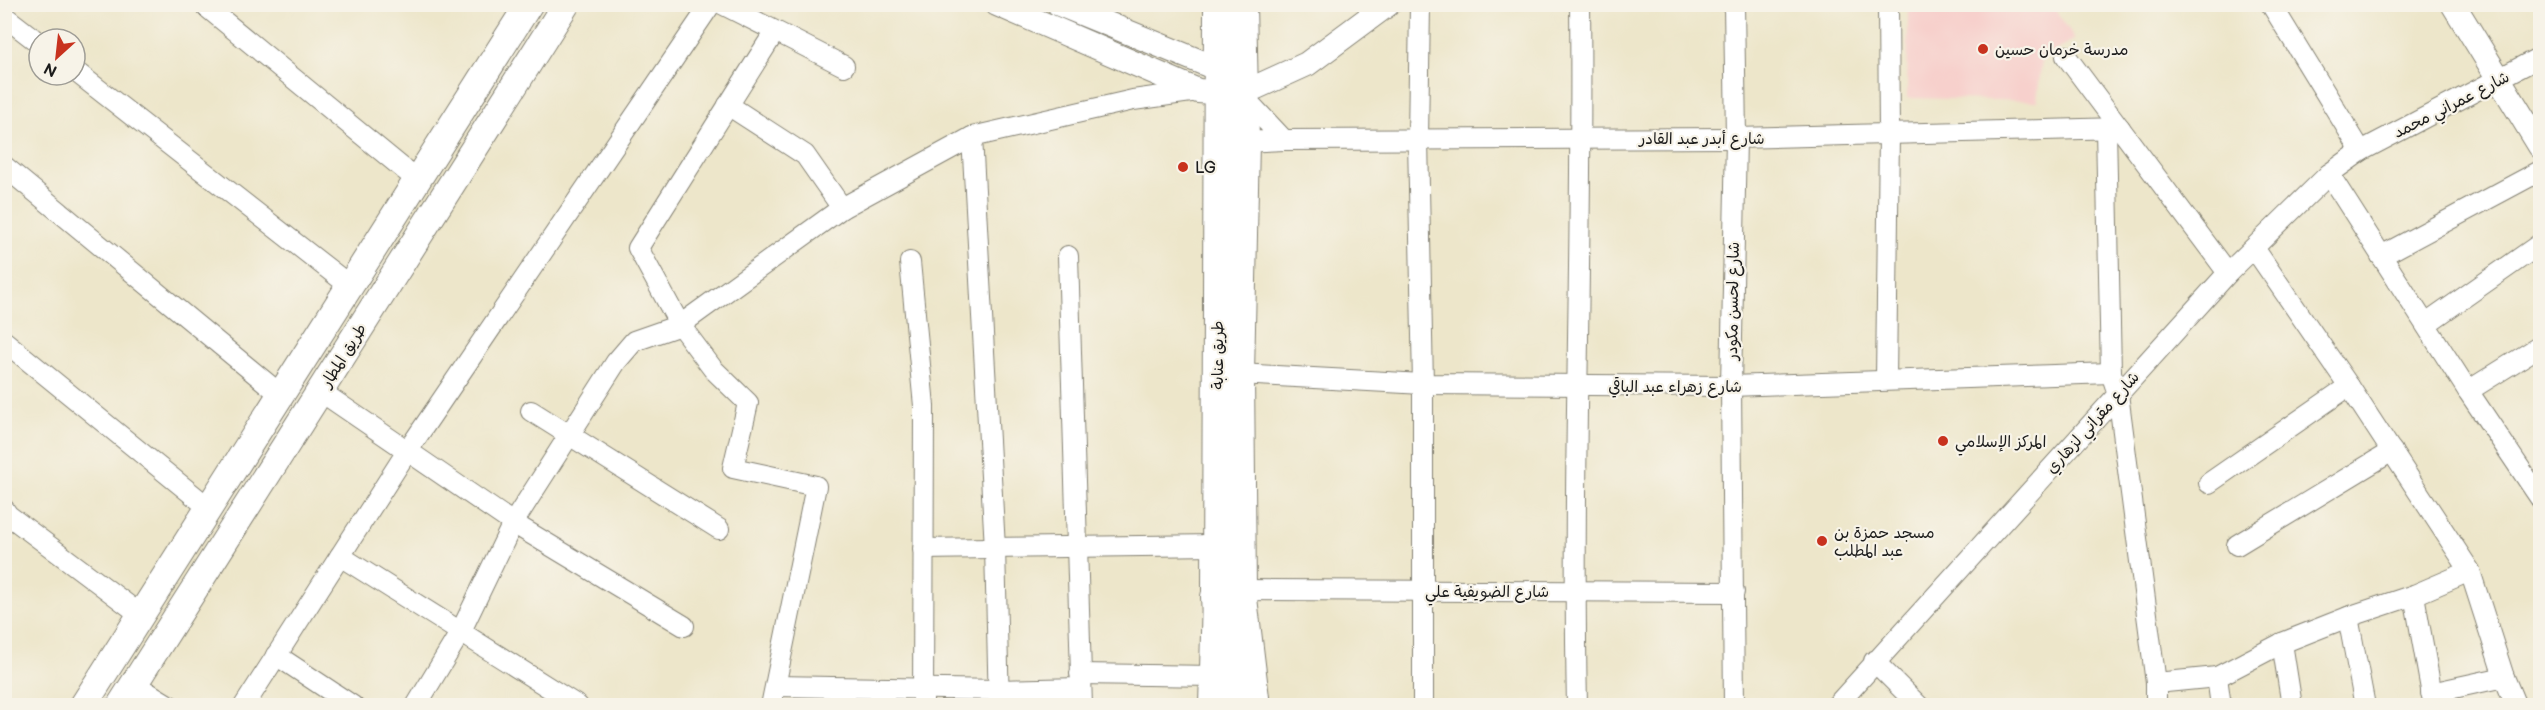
<svg xmlns="http://www.w3.org/2000/svg" width="2545" height="710" viewBox="0 0 2545 710" font-family="'Balsamiq Sans','Playpen Sans Arabic',sans-serif">
<style>
.built{fill:#f7d0cc}
.lines{fill:none;stroke-linecap:round;stroke-linejoin:round}
.minor-casing{stroke:#848173;stroke-width:22}
.tertiary-casing{stroke:#848173;stroke-width:26}
.secondary-casing{stroke:#848173;stroke-width:29}
.primary-casing{stroke:#848173;stroke-width:32}
.trunk-casing{stroke:#848173;stroke-width:34}
.minor{stroke:#fff;stroke-width:20}
.tertiary{stroke:#fff;stroke-width:24}
.secondary{stroke:#fff;stroke-width:27}
.primary{stroke:#fff;stroke-width:30}
.trunk{stroke:#fff;stroke-width:32}
.poi-dot{fill:#c8321e;stroke:#f7f3e8;stroke-width:2}
.labels{text-anchor:middle;stroke-width:4.5;stroke-linejoin:round;paint-order:stroke}
.poi-label{font-size:16px;fill:#1c1c1c;stroke:#f7f3e8;text-anchor:start}
.street-label{font-size:16px;fill:#1c1c1c;stroke:#f7f3e8}
</style>
<rect width="100%" height="100%" fill="#f7f3e8"/>
<filter id="ink" filterUnits="userSpaceOnUse"><feTurbulence type="fractalNoise" baseFrequency=".0167" numOctaves="2"/><feDisplacementMap in="SourceGraphic" scale="12" xChannelSelector="R" yChannelSelector="G"/><feConvolveMatrix kernelMatrix="1 2 1 2 8 2 1 2 1" color-interpolation-filters="sRGB"/></filter>
<filter id="wash" filterUnits="userSpaceOnUse"><feTurbulence type="fractalNoise" baseFrequency=".008" numOctaves="4" result="noise"/><feDisplacementMap in="SourceGraphic" scale="24" xChannelSelector="R" yChannelSelector="G"/><feGaussianBlur stdDeviation="1.35" result="paint"/><feColorMatrix in="noise" values="0 0 0 0 0 0 0 0 0 0 0 0 0 0 0 0 0 1.4 0 .05"/><feComposite in="paint" operator="in"/></filter>
<g filter="url(#wash)">
<rect width="100%" height="100%" fill="#ede6ca"/>
<path class="built" d="M1908,5h144l23,34 -33,20 -5,42 -130,-3z"/>
</g>
<g filter="url(#ink)">
<g class="lines">
<g class="minor-casing">
<g id="minor">
<path d="M203,4l214,176"/>
<path d="M722,4l122,62"/>
<path d="M1420,4l-2,135 5,245v322"/>
<path d="M2271,4l90,147"/>
<path d="M4,16l35,27"/>
<path d="M2066,56l162,217"/>
<path d="M75,71l275,215"/>
<path d="M1241,94l43,46 -40,2"/>
<path d="M728,105l77,50 37,53"/>
<path d="M2106,128l5,245 7,21 38,289v23"/>
<path d="M972,137l23,411 4,158"/>
<path d="M1284,140l452,-2 384,-10"/>
<path d="M4,166l277,229"/>
<path d="M2329,174l139,217 72,107"/>
<path d="M2254,248l95,138 121,185 34,106 12,29"/>
<path d="M1068,256l14,450"/>
<path d="M2381,256l159,-85"/>
<path d="M910,262l14,144 -1,300"/>
<path d="M2426,324l114,-80"/>
<path d="M4,341l205,167"/>
<path d="M1239,374l184,10 308,2 380,-13"/>
<path d="M1886,380l3,-246 -1,-130"/>
<path d="M320,391l193,132 171,103"/>
<path d="M2468,391l72,-45"/>
<path d="M531,411l188,118"/>
<path d="M2209,483l140,-97"/>
<path d="M4,509l4,6 133,100"/>
<path d="M2237,545l155,-94"/>
<path d="M923,549l294,-4"/>
<path d="M340,556l238,150"/>
<path d="M1241,590l493,2"/>
<path d="M2414,595l20,111"/>
<path d="M2348,617l17,89"/>
<path d="M2282,643l10,63"/>
<path d="M276,655l77,51"/>
<path d="M1874,661l45,45"/>
<path d="M1080,674l135,2"/>
<path d="M2217,677l4,29"/>
<path d="M2156,683l61,-6 65,-34 66,-26 66,-22 56,-24"/>
<path d="M134,684l36,22"/>
<path d="M776,686l223,4 81,-2"/>
<path d="M2431,693l73,-16"/>
<path d="M244,706l164,-256 303,-446"/>
<path d="M416,706l44,-73 53,-110 103,-161 18,-21 46,-16 162,-117 130,-71 161,-37 65,-9"/>
<path d="M771,706l45,-220 -83,-18 15,-65 -35,-34 -33,-44 -42,-77 136,-215"/>
<path d="M1577,706c-5,-234 6,-468 3,-702"/>
<path d="M1734,706l-3,-320 5,-248 -2,-134"/>
<path d="M1836,706l392,-433 101,-99 32,-23 179,-94"/>
</g>
</g>
<g class="tertiary-casing">
<g id="tertiary">
<path d="M997,4l201,87 43,3 66,-30 81,-60"/>
<path d="M1059,4l159,65 11,12"/>
<path d="M2453,4l87,142"/>
</g>
</g>
<g class="secondary-casing">
<g id="secondary">
<path d="M83,706l446,-702"/>
<path d="M120,706l446,-702"/>
</g>
</g>
<g class="primary-casing">
<g id="primary">
<path d="M1241,4l3,138 -5,232 2,216 14,116"/>
<path d="M1214,706l3,-109 2,-593"/>
</g>
</g>
<g class="trunk-casing">
<g id="trunk">
<path d="M1217,597l4,53"/>
<path d="M1237,706l4,-116"/>
</g>
</g>
<use href="#minor" class="minor"/>
<use href="#tertiary" class="tertiary"/>
<use href="#secondary" class="secondary"/>
<use href="#primary" class="primary"/>
<use href="#trunk" class="trunk"/>
</g>
</g>
<g class="poi-dot">
<circle cx="1983" cy="49" r="6"/>
<circle cx="1183" cy="167" r="6"/>
<circle cx="1943" cy="441" r="6"/>
<circle cx="1822" cy="541" r="6"/>
</g>
<g class="labels">
<g class="poi-label">
<text x="1995" y="55">مدرسة خرمان حسين</text>
<text x="1195" y="173">LG</text>
<text x="1955" y="447">المركز الإسلامي</text>
<text x="1834" y="538">مسجد حمزة بن<tspan x="1834" dy="18">عبد المطلب</tspan></text>
</g>
<g class="street-label">
<text transform="translate(2451 104) rotate(-27)" y="6">شارع عمراني محمد</text>
<text x="1702" y="144">شارع أبدر عبد القادر</text>
<text transform="translate(1732 301) rotate(-89)" y="6">شارع لحسن مكودر</text>
<text transform="translate(343 355) rotate(-58)" y="6">طريق المطار</text>
<text transform="translate(1217 355) rotate(-90)" y="6">طريق عنابة</text>
<text x="1675" y="392">شارع زهراء عبد الباقي</text>
<text transform="translate(2092 422) rotate(-48)" y="6">شارع مقراني لزهاري</text>
<text x="1487" y="597">شارع الضويفية علي</text>
</g>
</g>
<rect width="2545" height="710" fill="none" stroke="#f7f3e8" stroke-width="24"/>
<g transform="translate(57 57) rotate(207)"><circle r="28" fill="#f7f3e8" stroke="#9f9d96" stroke-width="1.5"/>
<path d="M0-4.5L10 22L0 15L-10 22Z" fill="#c8321e"/>
<text y="-9" font-size="16" font-weight="bold" text-anchor="middle" fill="#1c1c1c">N</text>
</g>
</svg>
